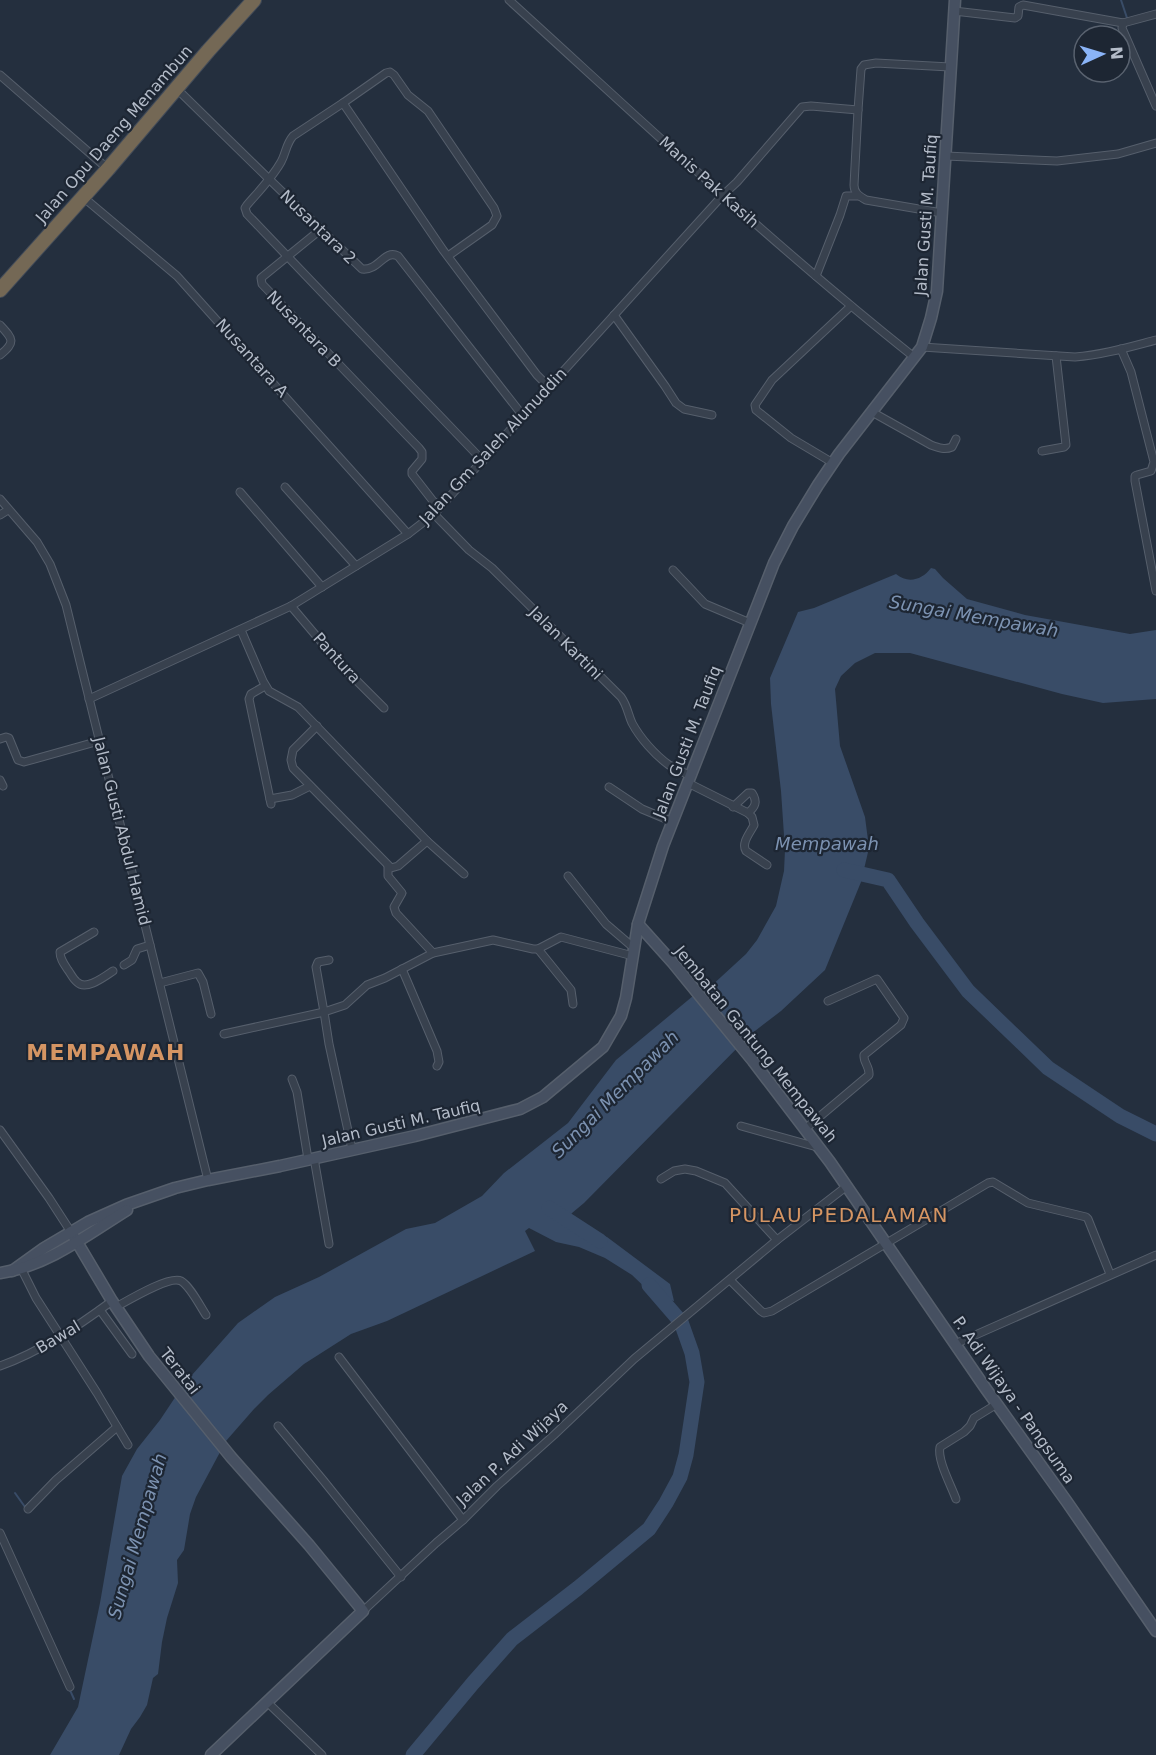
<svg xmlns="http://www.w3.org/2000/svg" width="1156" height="1755" font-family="'DejaVu Sans',sans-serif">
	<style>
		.water { fill: #394c67 }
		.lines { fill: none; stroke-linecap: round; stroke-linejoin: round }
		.stream { stroke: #394c67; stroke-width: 2 }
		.river { stroke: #394c67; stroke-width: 15 }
		.street-casing { stroke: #565f6c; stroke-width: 9 }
		.secondary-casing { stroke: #565f6c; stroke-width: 13 }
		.highway-casing { stroke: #434c59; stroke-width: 16 }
		.street { stroke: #38414e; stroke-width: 7 }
		.secondary { stroke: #465061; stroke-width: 10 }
		.highway { stroke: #746855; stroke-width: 14 }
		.labels { text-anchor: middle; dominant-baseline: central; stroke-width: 4.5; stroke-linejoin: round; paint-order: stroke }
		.street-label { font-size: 16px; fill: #b4bcc9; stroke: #1d2633 }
		.water-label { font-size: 18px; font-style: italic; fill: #7c92b1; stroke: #1d2633 }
		.quarter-label { font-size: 20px; letter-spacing: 1.5px; fill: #d59563; stroke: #1d2633 }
		.district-label { font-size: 22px; font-weight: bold; letter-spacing: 1.5px; fill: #d59563; stroke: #1d2633 }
	</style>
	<rect width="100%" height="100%" fill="#242f3e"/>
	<path class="water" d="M931 568 935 569 943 578 967 599 1025 615 1130 634 1156 630V699L1103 703 1062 694 910 653H875L855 663 841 676 835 689 840 746 865 817 869 848 861 882 825 970 781 1011 751 1034 584 1203 572 1213 565 1222 567 1225 576 1228 607 1237 670 1284 674 1301 655 1297 632 1275 605 1258 579 1247 556 1242 529 1228 525 1231 535 1251 387 1321 351 1334 304 1364 268 1395 254 1409 226 1441 196 1497 190 1514 184 1550 177 1560 178 1583 167 1618 162 1642 158 1674 153 1678 147 1705 140 1717 131 1729 119 1755H50L78 1707 100 1603 122 1476 137 1449 160 1420 184 1384 238 1323 275 1297 319 1277 406 1229 435 1223 482 1196 504 1173 568 1123 616 1060 693 996 709 988 746 954 757 940 776 906 784 871 785 850 781 791 771 704 770 678 798 612 814 608 896 574C908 584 922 580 931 568Z"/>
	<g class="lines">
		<g class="stream">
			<path d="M1121 0 1127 18"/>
			<path d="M15 1493 25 1507 34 1498"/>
			<path d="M69 1688 74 1699"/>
		</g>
		<g class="river">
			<path d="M844 870 888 880 917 923 968 991 1048 1068 1120 1116 1156 1134"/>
			<path d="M549 1208 600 1241"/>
			<path d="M413 1755 473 1683 512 1639 578 1588 649 1529 666 1503 680 1477 686 1455 697 1382 692 1353 681 1322 649 1285"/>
		</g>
		<defs>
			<g id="street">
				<path d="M509 0C642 121 773 245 914 357"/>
				<path d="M954 11 1015 18 1018 16 1019 7 1023 5 1123 23 1156 14"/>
				<path d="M1123 23 1122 28 1156 106"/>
				<path d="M0 75 108 169"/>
				<path d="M176 88 269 179 362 269C379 271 384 249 398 256L523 416"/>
				<path d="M343 103 386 73 390 72 394 75 408 95 428 111 494 208 497 216 492 225 448 256"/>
				<path d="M858 110 854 185C854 193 859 196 866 200L942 213"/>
				<path d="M946 156 1057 161 1118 154 1156 143"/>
				<path d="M83 197 177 276 408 534"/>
				<path d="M320 230 261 278 262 284 419 448 422 452V459L412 471V474L433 501 440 507"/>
				<path d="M816 276 840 215 846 196H859"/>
				<path d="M614 315 665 386 676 403 684 409 712 415"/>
				<path d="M0 325C13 339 16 342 0 355"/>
				<path d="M922 347 1075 357C1102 355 1129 347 1156 340"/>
				<path d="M1121 349 1131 372 1154 462 1151 471 1137 475 1135 476V481L1156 591"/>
				<path d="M872 412 931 445C939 448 945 450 952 447L956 439"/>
				<path d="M1042 451 1064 447 1066 445 1056 356"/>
				<path d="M483 461 247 214 245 208 247 205C259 191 272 178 281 162 286 153 286 144 293 136L343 103 443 250 537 375 549 387"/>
				<path d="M833 463 791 438 756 410 755 405 772 380 851 306"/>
				<path d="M285 487 356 566"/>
				<path d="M240 492 322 587"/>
				<path d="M0 499 37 542 50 564 66 605 208 1180"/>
				<path d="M434 514 469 550 492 568 621 697C627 705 628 714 632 723 640 738 655 755 669 765 676 769 684 772 690 776"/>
				<path d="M0 515 8 510"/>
				<path d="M673 570 705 604 750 623"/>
				<path d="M291 606 340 664 384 708"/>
				<path d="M241 630 263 681 269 691 298 707 427 841 464 874"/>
				<path d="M265 686 251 694 249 699 271 804"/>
				<path d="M89 699 291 606 408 534 434 514 722 196 737 182 802 107 811 106 858 110 861 69 864 65 876 63 950 67"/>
				<path d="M317 726 293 750 291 760 293 768 391 868 398 866 427 841"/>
				<path d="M0 739 6 737 9 738 18 760 24 762 99 741"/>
				<path d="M0 780 3 786"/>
				<path d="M688 783 748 813 752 817 754 825C750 833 741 843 746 851L767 865"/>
				<path d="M609 787 642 809 673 822"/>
				<path d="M270 799 292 795 310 786"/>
				<path d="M733 807 748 793H752C758 802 755 807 748 813"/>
				<path d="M388 866V876L402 893 394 907 396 913 433 953"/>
				<path d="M568 876 606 924 634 948"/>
				<path d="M94 932 60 952C60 959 64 964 68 970 71 974 73 979 77 982 86 991 104 977 113 971"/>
				<path d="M538 949 571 990 573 1004"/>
				<path d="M124 965 132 960 137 949 150 945"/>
				<path d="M402 969 437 1051 439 1062 437 1066"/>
				<path d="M160 983 198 973 203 982 211 1014"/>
				<path d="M224 1034 324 1012 316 967 318 962 329 960"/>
				<path d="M292 1079 297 1092 308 1159"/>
				<path d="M741 1126 817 1147"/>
				<path d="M805 1129 869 1075C870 1067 863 1062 864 1055L901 1025 904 1018 877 979 828 1001"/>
				<path d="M0 1130 49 1198 71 1232"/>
				<path d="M352 1149 329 1044 324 1012 345 1005 367 985 385 978 433 953 493 940 533 949H538L561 937 633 956"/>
				<path d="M314 1158 329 1244"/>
				<path d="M661 1179 674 1171 685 1169 696 1171 725 1183 777 1240"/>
				<path d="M20 1266 36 1298 97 1393 128 1445"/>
				<path d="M730 1280 761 1311 764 1313 772 1311 988 1183 993 1182 1028 1203 1086 1217 1088 1219 1110 1274"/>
				<path d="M116 1307C127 1301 170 1275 181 1281 190 1286 200 1306 206 1315"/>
				<path d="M100 1310 132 1354"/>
				<path d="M955 1344 1156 1255"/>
				<path d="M339 1357 463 1520"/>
				<path d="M0 1366C40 1352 78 1326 112 1301"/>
				<path d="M278 1426 323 1480 401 1577"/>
				<path d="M956 1499C951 1485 937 1460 940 1447L964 1432 970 1426 974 1418 997 1404"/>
				<path d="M28 1509 56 1480 117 1427"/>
				<path d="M0 1533 70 1687"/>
				<path d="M363 1611 436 1543 463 1520 497 1486 554 1435 634 1359 777 1240 847 1186"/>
				<path d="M267 1702 322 1755"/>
			</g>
			<g id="secondary">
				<path d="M638 924 673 963 753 1061 830 1162 986 1389 1067 1502 1156 1631"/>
				<path d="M71 1232 112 1301 149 1356 231 1457 309 1545 363 1611 211 1755"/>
				<path d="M12 1271 44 1248 88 1222 126 1205 175 1188 208 1180 280 1166 415 1136 520 1109 543 1097 603 1047 621 1016 626 998 638 924 663 846 774 563 793 526 818 485 839 454 922 347 931 318 937 291 955 0"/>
				<path d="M0 1273C47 1266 87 1235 127 1210"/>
			</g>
			<path id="highway" d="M0 290 108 169 208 51 254 0"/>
		</defs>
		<use href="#street" class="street-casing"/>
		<use href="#secondary" class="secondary-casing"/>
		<use href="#highway" class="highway-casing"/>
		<use href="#street" class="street"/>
		<use href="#secondary" class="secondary"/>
		<use href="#highway" class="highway"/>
	</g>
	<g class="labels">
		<g class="street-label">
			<text transform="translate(114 134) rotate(-49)">Jalan Opu Daeng Menambun</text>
			<text transform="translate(709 182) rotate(42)">Manis Pak Kasih</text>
			<text transform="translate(926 215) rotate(-86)">Jalan Gusti M. Taufiq</text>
			<text transform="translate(318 227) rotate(44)">Nusantara 2</text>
			<text transform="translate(304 329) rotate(46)">Nusantara B</text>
			<text transform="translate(252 358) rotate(48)">Nusantara A</text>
			<text transform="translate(493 446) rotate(-47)">Jalan Gm Saleh Alunuddin</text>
			<text transform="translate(566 643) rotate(45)">Jalan Kartini</text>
			<text transform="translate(337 658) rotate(48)">Pantura</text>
			<text transform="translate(687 742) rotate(-69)">Jalan Gusti M. Taufiq</text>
			<text transform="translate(122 831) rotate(76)">Jalan Gusti Abdul Hamid</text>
			<text transform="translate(756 1044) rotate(51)">Jembatan Gantung Mempawah</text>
			<text transform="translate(401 1123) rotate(-13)">Jalan Gusti M. Taufiq</text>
			<text transform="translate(58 1337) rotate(-31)">Bawal</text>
			<text transform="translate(180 1371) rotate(52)">Teratai</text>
			<text transform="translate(1014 1400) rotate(55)">P. Adi Wijaya - Pangsuma</text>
			<text transform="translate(512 1453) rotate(-43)">Jalan P. Adi Wijaya</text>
		</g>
		<g class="water-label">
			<text transform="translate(974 616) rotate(10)">Sungai Mempawah</text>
			<text x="827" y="843">Mempawah</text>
			<text transform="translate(615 1094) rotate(-45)">Sungai Mempawah</text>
			<text transform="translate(137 1536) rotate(-74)">Sungai Mempawah</text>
		</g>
		<g class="quarter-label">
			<text x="839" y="1215">PULAU PEDALAMAN</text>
		</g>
		<g class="district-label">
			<text x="106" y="1052">MEMPAWAH</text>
		</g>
	</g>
	<g transform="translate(1102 54) rotate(86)"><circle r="28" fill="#1d2633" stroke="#59626f" stroke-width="1.5"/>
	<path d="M0-4.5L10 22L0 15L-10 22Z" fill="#8ab4f8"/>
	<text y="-9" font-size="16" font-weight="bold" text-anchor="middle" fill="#b4bcc9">N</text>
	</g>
</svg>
